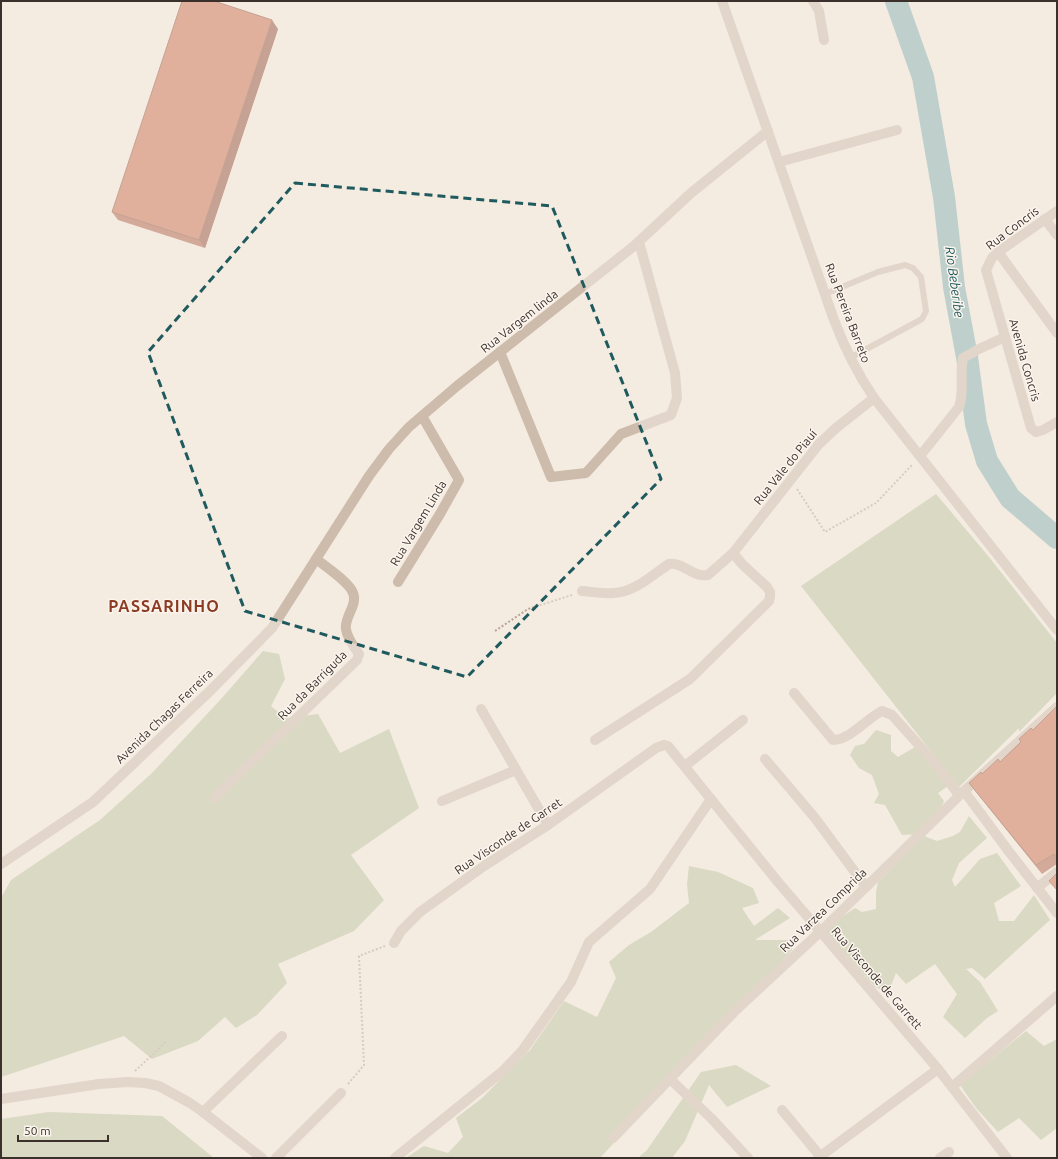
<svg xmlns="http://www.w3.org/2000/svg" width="1058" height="1159" font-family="Ubuntu,sans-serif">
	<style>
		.green { fill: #b8c4a0 }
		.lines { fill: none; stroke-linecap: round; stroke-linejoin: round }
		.river { stroke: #7fb0b2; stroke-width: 22 }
		.path { stroke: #b9a596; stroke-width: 2; stroke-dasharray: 2 2; stroke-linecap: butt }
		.lane { stroke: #cdbbac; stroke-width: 6 }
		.street { stroke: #cdbbac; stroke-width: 10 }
		.wall { fill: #ac5a40 }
		.shaded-wall { fill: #8c4a34 }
		.building { fill: #c8694b; stroke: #8c4a34 }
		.marked { fill: none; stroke: #1f5a5e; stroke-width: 3; stroke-dasharray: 8 5; stroke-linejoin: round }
		.labels { text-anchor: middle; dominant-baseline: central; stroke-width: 3; stroke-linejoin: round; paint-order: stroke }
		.street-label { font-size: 12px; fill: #3b302b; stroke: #fbf5ee }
		.water-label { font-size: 13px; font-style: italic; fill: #1f5a5e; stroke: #fbf5ee }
		.district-label { font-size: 16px; font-weight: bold; letter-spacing: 1px; fill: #8c3b22; stroke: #fbf5ee }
	</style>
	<rect width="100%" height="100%" fill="#f4ebe1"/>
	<g class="green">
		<path d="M936 494 989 557 1057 643V693L1019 732V728L959 787 801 586Z"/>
		<path d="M263 651 279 654 285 679 271 706 285 718 318 714 340 753 389 729 419 808 351 855 384 900 354 931 278 964 287 983 257 1015 236 1028 225 1017 198 1041 152 1059 124 1036 1 1077V898L11 880 100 820 152 773 222 698Z"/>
		<path d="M876 730 891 735V751L898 757 915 747 948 786 938 793 944 801 937 818 921 834 902 835 885 805 874 803 879 794 872 775 859 768 850 755 855 746 864 744Z"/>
		<path d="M969 816 987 838 959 863 952 880 955 887 980 859 997 853 1021 886 994 903 999 921H1014L1034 895 1050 920 985 979 972 968 966 969 980 982 998 1011 987 1018 965 1038 943 1017 957 994 935 964 906 984 896 973 888 993 875 987 824 929 855 908 862 912 876 909V892L878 882 924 836 937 841 953 836 960 832Z"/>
		<path d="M689 866 718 872 753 888 759 903 742 908 754 926 778 908 790 918 755 940H793L792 950 600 1158H407V1157L424 1146 448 1153 463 1137 456 1118 482 1098 530 1050 564 1001 597 1017 616 978 609 962 629 945 651 932 689 903 687 884Z"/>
		<path d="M1026 1031 1044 1046 1057 1039V1128L1041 1140 1019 1118 998 1132 976 1108 960 1085Z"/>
		<path d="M736 1065 771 1086 727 1107 709 1085 685 1141 672 1158H638L647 1150 701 1072Z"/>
		<path d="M49 1112 162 1116 214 1158H1V1119Z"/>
	</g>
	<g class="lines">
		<path class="river" d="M896 1 923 77 944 197 954 287 967 357 976 424 987 461 1010 498 1057 538"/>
		<g class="path">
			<path d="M797 489 825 532 876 503 913 464"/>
			<path d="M495 631 528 609 572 595"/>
			<path d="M135 1071 167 1041"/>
			<path d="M348 1084 364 1065 359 956 385 946"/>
		</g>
		<path class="lane" d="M825 294 878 272 905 265 913 268 921 277 926 311 922 319 850 358"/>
		<g class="street">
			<path d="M722 1 834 320C845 349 857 373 874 398L1057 630"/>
			<path d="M813 1 819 11 824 40"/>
			<path d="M779 162 897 130"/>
			<path d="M1057 211 998 252 992 258 986 270 1031 428 1036 432 1043 430 1057 422"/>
			<path d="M1045 219 1057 235"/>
			<path d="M998 252 1057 333"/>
			<path d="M500 352 551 477 586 473 621 434 671 415 677 398 675 373 639 242"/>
			<path d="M920 456 959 407C965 390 959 375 963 358L979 349 1005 337"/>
			<path d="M398 582 440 514 459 480 422 416"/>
			<path d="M582 591C593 592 604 594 614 593 635 592 652 575 669 564 684 562 693 578 708 575L733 553 819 444 836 428 874 398"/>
			<path d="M794 693 833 740C850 740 867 718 882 711L892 715 935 763 959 795"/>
			<path d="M481 709 548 825"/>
			<path d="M595 740 690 679 769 601 770 597V592L767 587 742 564 733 553"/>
			<path d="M765 759 815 818 866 887"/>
			<path d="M685 766 743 720"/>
			<path d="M964 791 1010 853 1057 913"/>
			<path d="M214 798 357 660 359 654C354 647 347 638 346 629 344 617 358 605 353 593 350 583 325 566 316 559"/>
			<path d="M442 801 516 770"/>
			<path d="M1 864 93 802 211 690 272 628 369 476 389 449 409 427 457 386 634 246 691 193 768 131"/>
			<path d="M1037 888 1057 872"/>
			<path d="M394 943 401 931 420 912 484 866 548 825 656 748 664 745 668 746 778 882 938 1069 1007 1158"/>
			<path d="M670 1079 711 1118 748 1158"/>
			<path d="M952 1087 1057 996"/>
			<path d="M1 1099 99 1084 128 1082 145 1083 159 1086 190 1103 203 1112 262 1158"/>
			<path d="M782 1110 820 1156"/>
			<path d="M203 1112 282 1036"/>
			<path d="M613 1138 736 1010 820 932 964 791 1057 707"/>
			<path d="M276 1158 341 1093"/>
			<path d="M395 1158 503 1071 522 1051 571 982 589 942 650 889 711 799"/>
			<path d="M818 1158 938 1069"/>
			<path d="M940 1158 949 1152"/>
		</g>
	</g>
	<g class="wall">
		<path d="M278 29 205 248 118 220 112 212Z"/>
		<path d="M1057 706V864L1042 874 976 792 969 783 1000 762Z"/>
	</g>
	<path class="shaded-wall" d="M272 20 278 29 205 248 199 240Z"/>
	<g class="building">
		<path d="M182 1H214L272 20 199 240 112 212Z"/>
		<path d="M1057 706V858L1054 854 1036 865 969 783 981 772 982 774 998 759 1000 762 1021 742 1019 739 1031 728 1033 730Z"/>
		<path d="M1057 873V890L1049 881Z"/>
	</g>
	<path d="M0 0H1058V1159H0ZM295 183 552 206 661 479 467 677 245 611 148 352Z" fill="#f4ebe1" fill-opacity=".55" fill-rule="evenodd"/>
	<path class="marked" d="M295 183 552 206 661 479 467 677 245 611 148 352Z"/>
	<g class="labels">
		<g class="street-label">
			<text transform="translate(1012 228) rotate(-37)">Rua Concris</text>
			<text transform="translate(848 313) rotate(69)">Rua Pereira Barreto</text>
			<text transform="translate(519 321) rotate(-38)">Rua Vargem linda</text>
			<text transform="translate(1025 360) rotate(74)">Avenida Concris</text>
			<text transform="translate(785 467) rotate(-51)">Rua Vale do Piauí</text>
			<text transform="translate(418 523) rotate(-59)">Rua Vargem Linda</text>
			<text transform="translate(312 685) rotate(-45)">Rua da Barriguda</text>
			<text transform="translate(164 716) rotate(-44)">Avenida Chagas Ferreira</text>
			<text transform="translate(508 836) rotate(-34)">Rua Visconde de Garret</text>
			<text transform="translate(823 910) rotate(-44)">Rua Varzea Comprida</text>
			<text transform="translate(877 978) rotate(49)">Rua Visconde de Garrett</text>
		</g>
		<g class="water-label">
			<text transform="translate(955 282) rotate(82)">Rio Beberibe</text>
		</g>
		<g class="district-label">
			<text x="164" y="606">PASSARINHO</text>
		</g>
	</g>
	<rect width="1058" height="1159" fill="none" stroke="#3b302b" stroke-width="4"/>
	<path d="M18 1135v6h90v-6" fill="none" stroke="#3b302b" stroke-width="2"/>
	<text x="24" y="1135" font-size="12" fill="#3b302b" stroke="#fbf5ee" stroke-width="3" paint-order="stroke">50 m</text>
</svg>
